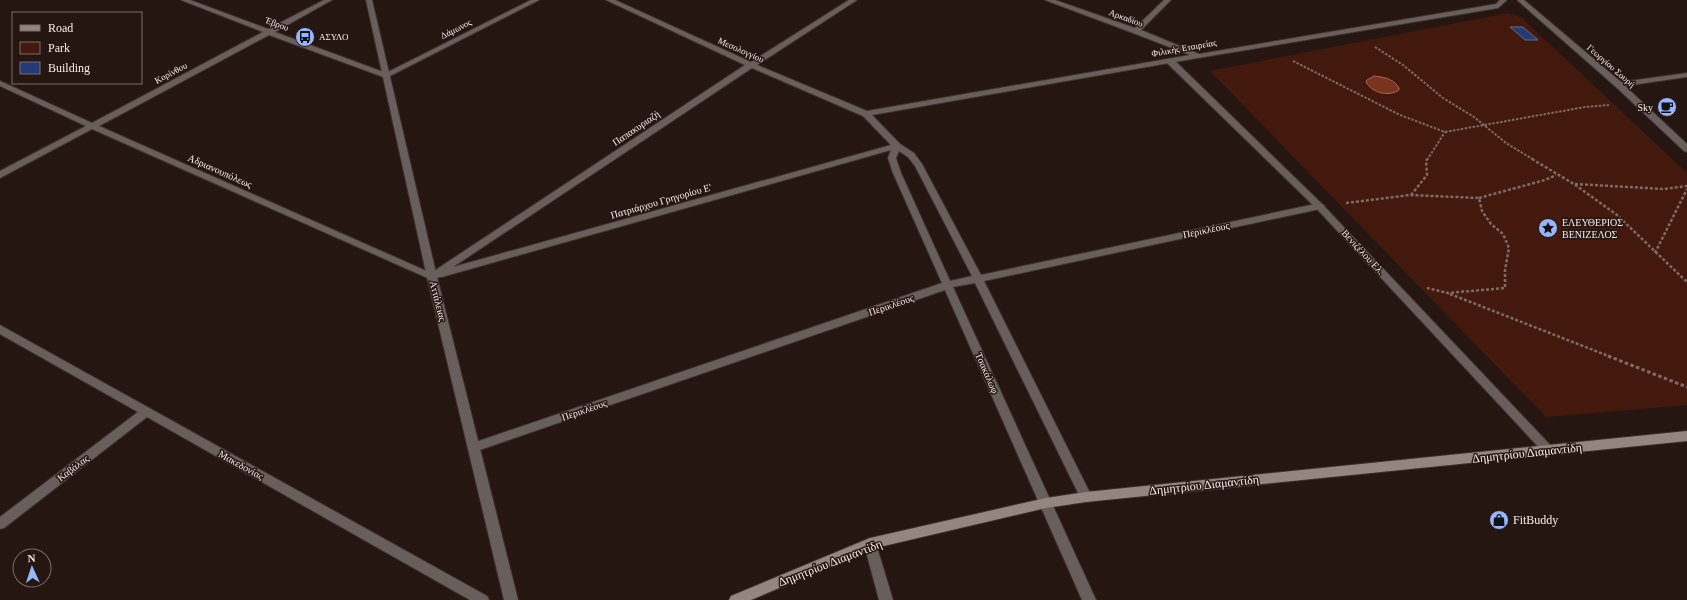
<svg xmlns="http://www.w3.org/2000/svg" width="1687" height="600" font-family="'Times New Roman',serif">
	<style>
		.green { fill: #44190d }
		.water { fill: #7b321e; stroke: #a16a5b }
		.building { fill: #233c78; stroke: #656d7d }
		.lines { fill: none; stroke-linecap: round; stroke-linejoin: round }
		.pedestrian-casing { stroke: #3f302c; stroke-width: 2 }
		.minor-casing { stroke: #3f302c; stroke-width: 2 }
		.tertiary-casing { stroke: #3f302c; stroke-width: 2 }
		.secondary-casing { stroke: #3f302c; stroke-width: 2 }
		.path-far2 { stroke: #7b6c69; stroke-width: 2; stroke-dasharray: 2.5 1.5; stroke-linecap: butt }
		.path-far1 { stroke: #7b6c69; stroke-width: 2.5; stroke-dasharray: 3 2; stroke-linecap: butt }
		.path { stroke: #7b6c69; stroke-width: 3; stroke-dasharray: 3.5 2.5; stroke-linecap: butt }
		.pedestrian { fill: #685e5c; fill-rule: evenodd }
		.minor { fill: #685e5c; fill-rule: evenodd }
		.tertiary { fill: #685e5c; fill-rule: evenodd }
		.secondary { fill: #948581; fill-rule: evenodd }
		.labels { text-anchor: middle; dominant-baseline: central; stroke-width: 3; stroke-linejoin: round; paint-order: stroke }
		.far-street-label { font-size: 9px; fill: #f9ece9; stroke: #261612 }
		.far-poi-label { font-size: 9px; fill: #f9ece9; stroke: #261612; text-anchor: start }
		.poi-label { font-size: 10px; fill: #f9ece9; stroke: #261612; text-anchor: end }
		.street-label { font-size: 10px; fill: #f9ece9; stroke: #261612 }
		.near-street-label { font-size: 12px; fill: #f9ece9; stroke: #261612 }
		.near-poi-label { font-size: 12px; fill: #f9ece9; stroke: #261612; text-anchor: start }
	</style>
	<rect width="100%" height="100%" fill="#261612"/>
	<path class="green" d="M1508 13 1522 18 1687 173V405L1546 417 1210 71Z"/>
	<path class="water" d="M1374 76C1384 77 1394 79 1399 88V90C1389 97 1372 93 1366 82L1367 80Z"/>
	<path class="building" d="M1510 27H1523L1538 40H1525Z"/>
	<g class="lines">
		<defs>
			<path id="pedestrian" d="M1167 59H1173L1322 204 1553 448 1555 451 1553 454 1549 456 1545 454 1316 208 1167 63Z"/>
			<g id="minor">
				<path d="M181 0H190L268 29 324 0H332L275 32 386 73 531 0H539L386 78 269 35 99 126 431 273 745 65 606 0H615L751 62 849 0H857L757 65 867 111 1190 55 1133 33 1045 0H1055L1135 28 1164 0H1171L1141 30 1199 54 1496 4 1500 0H1507L1498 8 1198 58 872 115 900 144 914 153 922 164 981 275 1320 203 1325 206 1320 209 984 281 1092 497 1090 501 1086 502 1082 501 975 283 953 287 1096 600H1082L945 290 474 452 470 450 468 447 470 444 942 283 893 173 888 158 891 150 442 277H440L432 280 92 129 0 178V171L86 126 0 86V81L92 123 263 32ZM752 68 863 116 891 145 453 267ZM899 151 908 157 915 166 972 276 950 281 901 173 896 158Z"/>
				<path d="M1517 0H1524L1621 82 1687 73V77L1625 86 1687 144V152L1684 151 1616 87Z"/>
				<path d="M0 325 487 596 489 600H470L147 417 4 528 0 529V517L138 412 0 334Z"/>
				<path d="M870 538 874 540 876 544 893 600H879L864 544 866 540Z"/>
			</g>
			<path id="tertiary" d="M366 0H372L437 277 518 600H504L427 277Z"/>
			<path id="secondary" d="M1687 431V441L1086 502 1046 508 871 549 751 600H729L731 596 870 538 1046 498 1086 492Z"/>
		</defs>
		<use href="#pedestrian" class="pedestrian-casing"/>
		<use href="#minor" class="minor-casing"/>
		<use href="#tertiary" class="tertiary-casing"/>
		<use href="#secondary" class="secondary-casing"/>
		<g class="path-far2">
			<path d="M1375 47 1403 65 1443 98 1474 117 1506 143 1534 160"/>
			<path d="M1293 61 1400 115 1445 132 1585 107 1609 105"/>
			<path d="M1427 160 1445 132"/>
		</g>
		<g class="path-far1">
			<path d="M1532 159 1574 184 1617 215 1687 282"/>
			<path d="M1575 184 1664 189 1687 186"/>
			<path d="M1411 195 1427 175 1426 161 1427 159"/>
			<path d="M1479 198 1545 180 1556 175"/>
			<path d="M1346 203 1410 195 1479 198 1482 211 1491 224 1503 234 1509 248 1505 270V288L1448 293 1427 288"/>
			<path d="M1655 253 1687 189"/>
			<path d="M1450 294 1611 357"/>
		</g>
		<path class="path" d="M1608 356 1687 387"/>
		<use href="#pedestrian" class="pedestrian"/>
		<use href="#minor" class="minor"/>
		<use href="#tertiary" class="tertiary"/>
		<use href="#secondary" class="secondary"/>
	</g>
	<defs>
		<symbol id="bus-disc" viewBox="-11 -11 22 22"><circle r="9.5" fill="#95b6fd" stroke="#261612"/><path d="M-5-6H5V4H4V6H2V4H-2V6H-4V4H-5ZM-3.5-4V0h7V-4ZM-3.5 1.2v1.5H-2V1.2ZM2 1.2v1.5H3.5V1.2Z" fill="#111"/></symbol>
		<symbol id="cafe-disc" viewBox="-11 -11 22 22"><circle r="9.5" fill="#95b6fd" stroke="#261612"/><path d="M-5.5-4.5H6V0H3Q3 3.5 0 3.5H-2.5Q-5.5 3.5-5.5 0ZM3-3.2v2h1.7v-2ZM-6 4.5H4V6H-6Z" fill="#111"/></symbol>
		<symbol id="sight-disc" viewBox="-11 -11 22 22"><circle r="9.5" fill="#95b6fd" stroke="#261612"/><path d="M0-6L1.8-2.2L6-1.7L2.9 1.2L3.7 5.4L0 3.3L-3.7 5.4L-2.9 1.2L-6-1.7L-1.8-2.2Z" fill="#111"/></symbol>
		<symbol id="shop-disc" viewBox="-11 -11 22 22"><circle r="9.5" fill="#95b6fd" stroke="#261612"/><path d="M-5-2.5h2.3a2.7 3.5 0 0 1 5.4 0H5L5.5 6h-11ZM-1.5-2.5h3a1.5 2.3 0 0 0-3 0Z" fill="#111"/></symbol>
	</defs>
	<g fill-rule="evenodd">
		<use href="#bus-disc" x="294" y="26" width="22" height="22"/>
		<use href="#cafe-disc" x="1656" y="96" width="22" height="22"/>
		<use href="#sight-disc" x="1537" y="217" width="22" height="22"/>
		<use href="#shop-disc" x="1488" y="509" width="22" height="22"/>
	</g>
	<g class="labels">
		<g class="far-street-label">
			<text transform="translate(1126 18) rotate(20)">Αρκαδίου</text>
			<text transform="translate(277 24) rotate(21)">Έβρου</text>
			<text transform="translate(456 29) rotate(-27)">Δάμωνος</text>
			<text transform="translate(1184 48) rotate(-10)">Φιλικής Εταιρείας</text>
			<text transform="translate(741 50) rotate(24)">Μεσολογγίου</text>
			<text transform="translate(1611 66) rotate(41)">Γεωργίου Σουρή</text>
			<text transform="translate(171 73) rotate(-28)">Κορίνθου</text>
		</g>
		<g class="far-poi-label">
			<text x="319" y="37">ΑΣΥΛΟ</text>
		</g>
		<g class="poi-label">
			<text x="1653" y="107">Sky</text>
			<text x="1562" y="222" text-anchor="start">ΕΛΕΥΘΕΡΙΟΣ<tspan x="1562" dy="12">ΒΕΝΙΖΕΛΟΣ</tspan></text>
		</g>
		<g class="street-label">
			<text transform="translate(636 128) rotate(-34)">Παπακυριαζή</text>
			<text transform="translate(220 171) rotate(24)">Αδριανουπόλεως</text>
			<text transform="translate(661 201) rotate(-16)">Πατριάρχου Γρηγορίου Ε'</text>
			<text transform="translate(1206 230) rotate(-12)">Περικλέους</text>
			<text transform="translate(1363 252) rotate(47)">Βενιζέλου Ελ.</text>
			<text transform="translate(438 301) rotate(76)">Αττάλειας</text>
			<text transform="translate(891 305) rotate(-19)">Περικλέους</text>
			<text transform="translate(987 373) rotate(66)">Τσακάλωφ</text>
			<text transform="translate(584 410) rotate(-19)">Περικλέους</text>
			<text transform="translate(241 465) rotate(29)">Μακεδονίας</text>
			<text transform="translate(73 468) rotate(-37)">Καβάλας</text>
		</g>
		<g class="near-street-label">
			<text transform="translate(1527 453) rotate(-6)">Δημητρίου Διαμαντίδη</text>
			<text transform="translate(1204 485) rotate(-6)">Δημητρίου Διαμαντίδη</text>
			<text transform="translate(830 563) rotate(-21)">Δημητρίου Διαμαντίδη</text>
		</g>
		<g class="near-poi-label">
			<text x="1513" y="520">FitBuddy</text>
		</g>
	</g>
	<rect x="12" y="12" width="130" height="72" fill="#261612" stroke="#7a6c68"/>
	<rect x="20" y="25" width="20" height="6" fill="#948581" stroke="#7a6c68"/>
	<text x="48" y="32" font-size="12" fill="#f9ece9">Road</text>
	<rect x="20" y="42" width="20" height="12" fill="#44190d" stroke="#7a6c68"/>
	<text x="48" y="52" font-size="12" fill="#f9ece9">Park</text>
	<rect x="20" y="62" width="20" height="12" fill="#233c78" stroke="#7a6c68"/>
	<text x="48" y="72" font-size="12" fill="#f9ece9">Building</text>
	<g transform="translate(32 568) rotate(357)"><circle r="19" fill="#261612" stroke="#7a6c68"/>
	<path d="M0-3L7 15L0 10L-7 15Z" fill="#95b6fd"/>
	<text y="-6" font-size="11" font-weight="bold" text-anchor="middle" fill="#f9ece9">N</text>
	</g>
</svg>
